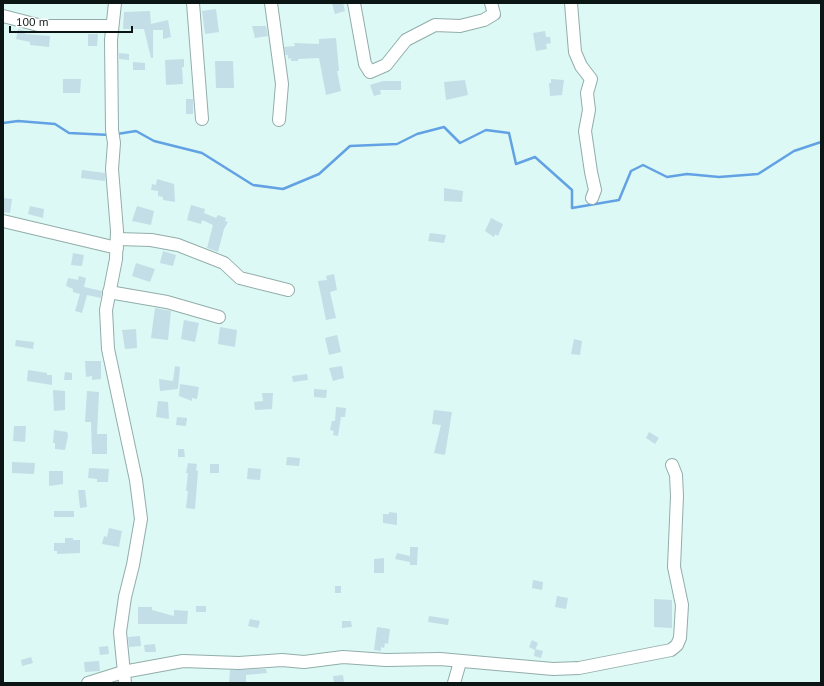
<svg xmlns="http://www.w3.org/2000/svg" width="824" height="686" font-family="'PT Sans',sans-serif">
	<style>
		.lines { fill: none; stroke-linecap: round; stroke-linejoin: round }
		.stream { stroke: #62a2e4; stroke-width: 2.5 }
		.building { fill: #c3dee6 }
		.minor-casing { stroke: #92adaa; stroke-width: 14 }
		.minor { stroke: #fff; stroke-width: 12 }
	</style>
	<rect width="100%" height="100%" fill="#dcf9f5"/>
	<g class="lines">
		<g class="stream">
			<path d="M3 123 18 121 55 124 69 133 110 135"/>
			<path d="M117 134 136 131 154 141 202 153 253 185 283 189 319 174 350 146 397 144 417 134 444 127 460 143 486 130 509 133 516 164 535 157 572 190V208L619 200 631 171 643 165 667 177 687 174 719 177 758 174 794 151 821 142"/>
		</g>
	</g>
	<g class="building">
		<path d="M332 3H343L345 11 335 14Z"/>
		<path d="M216 9 219 32 205 34 202 11Z"/>
		<path d="M150 11 151 24 168 20 171 37 163 39V30H153V58H151L144 29H123L124 12Z"/>
		<path d="M252 26H266L268 36 255 38Z"/>
		<path d="M18 29 26 31 25 34 50 36 49 47 30 45V42L16 39Z"/>
		<path d="M545 31 546 37H550L551 43 546 44 547 49 536 51 533 33Z"/>
		<path d="M88 34H98L97 46H88Z"/>
		<path d="M336 38 339 71H337L341 91 326 95 319 58 298 59V61H291V58L288 59V55H286L284 47 295 46 294 43 319 44V39Z"/>
		<path d="M119 53 129 54V60L119 59Z"/>
		<path d="M184 59V67H182L183 84 166 85 165 60Z"/>
		<path d="M215 61H233L234 88H216Z"/>
		<path d="M133 62 145 63V70H133Z"/>
		<path d="M63 79H81L80 93H63Z"/>
		<path d="M551 79 564 80 562 95 550 96 549 83H551Z"/>
		<path d="M465 80 468 95 446 100 444 82Z"/>
		<path d="M383 81H401V90H380L381 94 374 96 370 85Z"/>
		<rect x="186" y="99" width="7" height="15"/>
		<path d="M82 170 105 173V181L81 178Z"/>
		<path d="M157 179 174 184 175 202 163 200V197L158 196V191L151 190 152 184 156 185Z"/>
		<path d="M444 188 463 191 462 202 444 201Z"/>
		<path d="M3 198 12 199 10 213 3 212Z"/>
		<path d="M191 205 205 209 204 213 216 218 218 215 226 218 225 221 228 222 224 229 218 252 207 248 213 225 202 220 201 224 187 220Z"/>
		<path d="M30 206 44 209 43 218 28 214Z"/>
		<path d="M137 206 154 211 151 225 132 221Z"/>
		<path d="M491 218 503 224 498 236 495 234 494 237 485 231Z"/>
		<path d="M430 233 446 235 444 243 428 241Z"/>
		<path d="M163 251 176 255 173 266 160 263Z"/>
		<path d="M73 253 84 255 82 266 71 265Z"/>
		<path d="M136 263 155 269 150 282 132 276Z"/>
		<path d="M334 274 337 290 330 292 336 318 326 320 318 281 327 280 326 276Z"/>
		<path d="M79 276 86 278 84 287 102 291 101 298 87 295 82 313 75 311 80 294 73 292V289L66 286 68 278 78 280Z"/>
		<path d="M155 308 171 311 168 340 151 338Z"/>
		<path d="M184 320 199 323 195 342 181 339Z"/>
		<path d="M220 327 237 330 235 347 218 344Z"/>
		<path d="M136 329 137 348 125 349 122 330Z"/>
		<path d="M337 335 341 352 329 355 325 338Z"/>
		<path d="M574 339 582 341 580 355 571 354Z"/>
		<path d="M16 340 34 342 33 349 15 346Z"/>
		<path d="M85 361H101V379L92 380V376L86 377Z"/>
		<path d="M175 366 180 367 178 389 160 391 159 379 173 381Z"/>
		<path d="M342 366 344 378 333 381 329 368Z"/>
		<path d="M28 370 47 373V375H52V385L27 381Z"/>
		<path d="M65 372 72 373V380H64Z"/>
		<path d="M307 374 308 380 293 382 292 376Z"/>
		<path d="M180 384 199 387 197 399 192 398V401L179 396Z"/>
		<path d="M314 389 327 390 326 398 314 397Z"/>
		<path d="M53 390 65 391V410L54 411Z"/>
		<path d="M87 391 99 392 97 434H107V454H92L91 422H85Z"/>
		<path d="M262 393H273L272 409 255 410 254 402 263 401Z"/>
		<path d="M158 401 168 402 169 419 156 417Z"/>
		<path d="M336 407 346 408 345 417H341L338 436 333 435 334 431 330 430 332 421H335Z"/>
		<path d="M434 410 452 412 445 455 434 453 441 425 432 424Z"/>
		<path d="M177 417 187 418 186 426 176 425Z"/>
		<path d="M14 426H26L25 442 13 441Z"/>
		<path d="M54 430 67 432 68 436 65 450 55 449V443H53Z"/>
		<path d="M649 432 659 438 655 444 646 438Z"/>
		<path d="M178 449H184L185 457H178Z"/>
		<path d="M287 457 300 458 299 466 286 465Z"/>
		<path d="M12 462 35 463 34 474 12 473Z"/>
		<path d="M188 463 197 464 196 470 198 471 195 509 186 508 188 491H186L188 473H186Z"/>
		<rect x="210" y="464" width="9" height="9"/>
		<path d="M89 468 109 469 108 482H97V479L88 478Z"/>
		<path d="M248 468 261 469 260 480 247 479Z"/>
		<path d="M49 471H63V484L49 486Z"/>
		<path d="M78 490H85L87 507 80 508Z"/>
		<rect x="54" y="511" width="20" height="6"/>
		<path d="M389 512 397 513V525L383 523V514H389Z"/>
		<path d="M109 528 122 531 119 547 102 544 104 536 107 537Z"/>
		<path d="M65 538H73V540H80V553L57 554V551H54V543H65Z"/>
		<path d="M410 547H418L417 565H410V562L395 559 397 553 410 556Z"/>
		<path d="M384 558V573H374V559Z"/>
		<path d="M533 580 543 582 542 590 532 588Z"/>
		<rect x="335" y="586" width="6" height="7"/>
		<path d="M557 596 568 598 566 609 555 607Z"/>
		<path d="M654 599 672 600V628L654 627Z"/>
		<rect x="196" y="606" width="10" height="6"/>
		<path d="M138 607H152V610L174 616V610L188 611 187 624H138Z"/>
		<path d="M429 616 449 619 448 625 428 622Z"/>
		<path d="M250 619 260 621 258 628 248 626Z"/>
		<path d="M342 621H351L352 627 342 628Z"/>
		<path d="M377 627 390 629 388 644 385 643 384 648 381 647V651L374 650Z"/>
		<path d="M140 636 141 646 129 647 128 637Z"/>
		<path d="M532 640 538 643 535 650 529 647Z"/>
		<path d="M155 644 156 652H145L144 645Z"/>
		<path d="M108 646 109 654 100 655 99 647Z"/>
		<path d="M535 649 543 651 541 658 534 656Z"/>
		<path d="M31 657 33 663 22 666 21 660Z"/>
		<path d="M99 661 100 671 85 672 84 662Z"/>
		<path d="M266 669 267 673 246 675V683H229L230 670Z"/>
		<path d="M343 675 344 683H334L333 676Z"/>
	</g>
	<g class="lines">
		<defs>
			<g id="minor">
				<path d="M115 3 111 40 112 130 114 143 112 169 117 231 116 259 106 310 108 349 136 480 141 519 133 565 125 597 120 632 125 683"/>
				<path d="M193 3 202 119"/>
				<path d="M271 3 282 84 279 120"/>
				<path d="M354 3 365 64 370 72 386 65 406 40 435 25 460 26 484 20 494 14 491 3"/>
				<path d="M571 3 575 52 581 66 591 79 587 93 589 110 585 131 591 172 595 190 592 198"/>
				<path d="M3 16 42 26H112"/>
				<path d="M3 221 117 248"/>
				<path d="M117 239 151 240 178 245 224 263 240 278 288 290"/>
				<path d="M109 292 167 302 219 317"/>
				<path d="M88 683 123 672 183 661 239 663 282 660 304 662 343 657 386 660 440 659 553 669 579 668 671 650 677 645 680 638 682 605 674 567 677 496 676 475 672 465"/>
				<path d="M454 683 460 662"/>
			</g>
		</defs>
		<use href="#minor" class="minor-casing"/>
		<use href="#minor" class="minor"/>
	</g>
	<rect width="824" height="686" fill="none" stroke="#0b1514" stroke-width="8"/>
	<path d="M10 26v6h122v-6" fill="none" stroke="#0b1514" stroke-width="2"/>
	<text x="16" y="26" font-size="12" fill="#0b1514" stroke="#ffffff" stroke-width="3" paint-order="stroke">100 m</text>
</svg>
